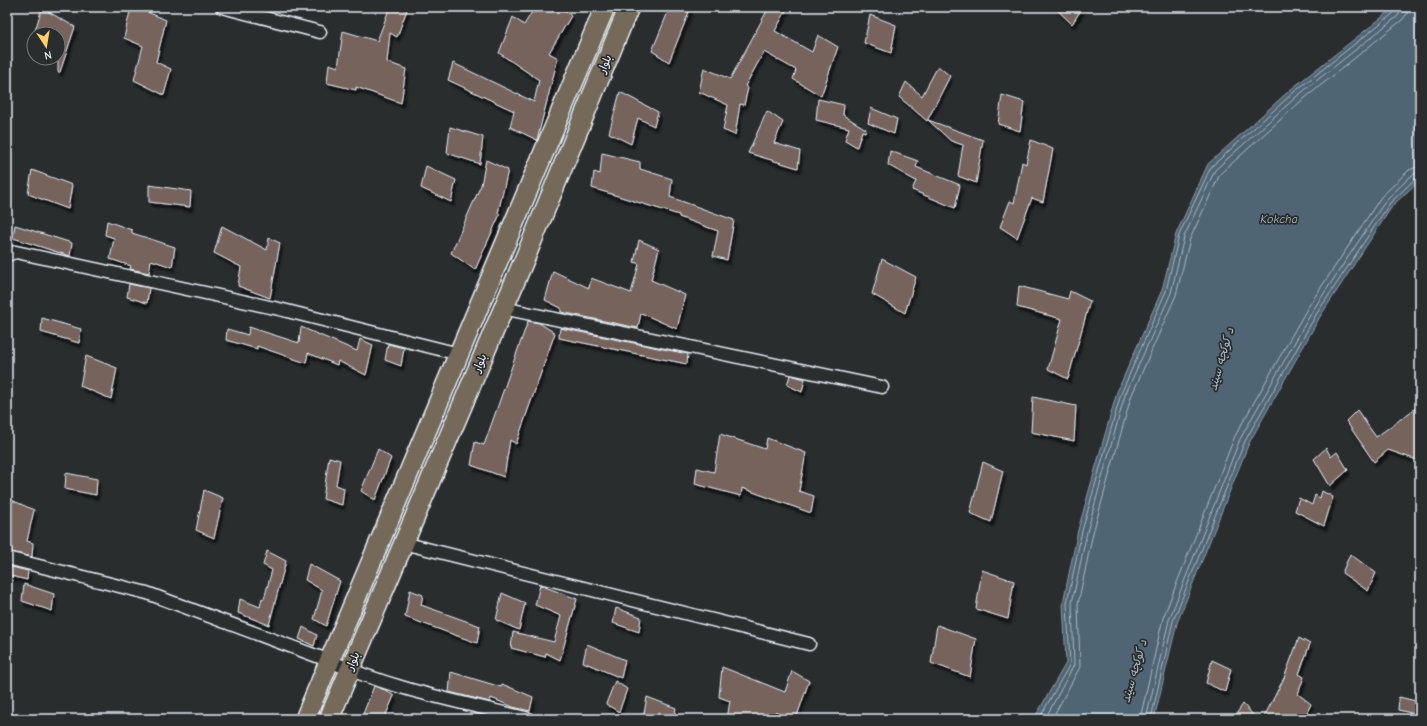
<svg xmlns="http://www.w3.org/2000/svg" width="1427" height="726" font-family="'Comic Neue','Playpen Sans Arabic',sans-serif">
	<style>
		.water { fill: #4f6573; stroke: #8c9da8 }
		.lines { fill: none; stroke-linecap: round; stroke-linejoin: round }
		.shore { stroke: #abb9c3; stroke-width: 1 }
		.building { fill: #74635c; stroke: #e8f1f8; filter: url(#shadow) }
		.minor-casing { stroke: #e8f1f8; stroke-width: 15 }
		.primary-casing { stroke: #e8f1f8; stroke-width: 22 }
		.minor { stroke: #2a2d2e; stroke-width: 12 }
		.primary { stroke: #746a5a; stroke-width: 19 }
		.labels { text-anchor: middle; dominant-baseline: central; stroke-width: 3.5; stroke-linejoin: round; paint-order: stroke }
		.street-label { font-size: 11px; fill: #e8f1f8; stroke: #2a2d2e }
		.water-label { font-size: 12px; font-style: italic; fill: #abb9c3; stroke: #2a2d2e }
	</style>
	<defs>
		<filter id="shadow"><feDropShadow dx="2.5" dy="4.5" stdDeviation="1" flood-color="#0009"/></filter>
	</defs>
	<rect width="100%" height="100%" fill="#2a2d2e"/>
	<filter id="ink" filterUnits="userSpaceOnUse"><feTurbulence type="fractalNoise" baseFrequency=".025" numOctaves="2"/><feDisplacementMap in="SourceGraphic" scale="8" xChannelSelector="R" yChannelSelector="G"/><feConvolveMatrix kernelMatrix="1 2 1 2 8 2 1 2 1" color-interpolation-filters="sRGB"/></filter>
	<g filter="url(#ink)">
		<path class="water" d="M1395 7H1420V180L1393 205 1321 315 1249 443 1177 623 1154 719H1034L1066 663 1063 603 1078 530 1117 392 1162 290 1176 234 1208 164 1290 90Z"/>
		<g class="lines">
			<g class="shore">
				<path d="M1039 719 1070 664 1067 603 1082 531 1121 394 1166 291 1179 235 1211 167 1293 93 1395 12 1397 7"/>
				<path d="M1045 719 1074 665 1072 603 1087 532 1125 395 1171 293 1184 237 1215 170 1296 97 1398 16 1402 7"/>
				<path d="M1052 719 1080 667 1078 604 1093 533 1131 397 1176 295 1190 239 1220 174 1300 102 1402 20 1407 14 1408 7"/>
				<path d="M1140 719 1163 618 1235 436 1308 307 1381 197 1409 170 1420 166"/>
				<path d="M1146 719 1169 620 1240 439 1313 310 1386 200 1412 175 1420 172"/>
				<path d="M1151 719 1173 621 1245 441 1317 313 1390 203 1416 178 1420 177"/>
			</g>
		</g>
		<g class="building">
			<path d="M131 7H136L166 20 156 62 171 69 164 95 134 80 143 46 124 38Z"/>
			<path d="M390 7H408L397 37 390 33 387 62 406 69 401 103 356 87V90L327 83 329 64 338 67 343 31 377 41Z"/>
			<path d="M535 7H562L571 16 549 53 558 58 537 140 510 127 514 111 448 80 453 63 534 102 539 80 499 53 513 17 524 25Z"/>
			<path d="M670 7H691L669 62 652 51Z"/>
			<path d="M769 7H788L775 31 812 52 818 35 838 47 821 96 793 79 796 70 764 52 745 86 748 88 744 105 740 104 735 135 723 130 728 105 699 92 704 68 730 79Z"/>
			<path d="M1054 7H1083L1072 24Z"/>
			<path d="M42 8 75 27 60 72H58V34H34Z"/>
			<path d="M870 15 896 25 891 53 864 43Z"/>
			<path d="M938 66 950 76 927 121 899 97 906 82 922 96Z"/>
			<path d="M620 92 658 112 654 126 638 118 631 144 609 133Z"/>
			<path d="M1002 95 1024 102 1020 131 998 124Z"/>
			<path d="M818 99 844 105 843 115 866 129 865 132 862 131 857 147 845 140 849 128 816 120Z"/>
			<path d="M871 108 897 119 894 134 868 123Z"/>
			<path d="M767 111 783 122 774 143 800 151 798 168 748 153Z"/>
			<path d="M928 120 983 140 976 183 958 176 963 145 951 141Z"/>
			<path d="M450 127 483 137 480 164 447 153Z"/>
			<path d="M1031 140 1053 149 1043 202 1032 198 1017 238 1000 227 1010 201 1014 203 1022 162 1026 164Z"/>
			<path d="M890 151 918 161 916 167 960 185 955 208 912 190 916 181 888 165Z"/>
			<path d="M602 153 640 162V169L672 179 670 197 734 220 727 260 713 256 718 231 679 217V215L592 188 594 172 600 174Z"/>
			<path d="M486 160 508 170 498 213 500 214 475 270 451 253 481 185Z"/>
			<path d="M426 166 456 180 451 202 421 188Z"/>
			<path d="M32 170 72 185 68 209 28 194Z"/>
			<path d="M149 185 191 191 190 207 149 202Z"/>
			<path d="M107 221 132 230V233L175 247 172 267 151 260 149 273 130 269 131 266 110 259 114 238 105 235Z"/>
			<path d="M15 225 72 243 70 256 13 238Z"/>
			<path d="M222 226 267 250 269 238 280 243 270 298 238 286 241 267 214 253Z"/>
			<path d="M639 240 659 249 651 280 685 295 677 329 641 313 638 328 561 312V308L545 300 553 271 589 288 591 278 631 293 639 264 634 262Z"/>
			<path d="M882 259 916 277 905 313 872 294Z"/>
			<path d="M129 284 149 288 147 303 127 297Z"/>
			<path d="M1019 286 1068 299 1070 291 1090 301 1068 379 1048 369 1062 319 1017 307Z"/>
			<path d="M42 318 81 329 79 343 41 332Z"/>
			<path d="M528 321 539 323 555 333 516 444 510 440 504 477 471 465 475 442 484 445Z"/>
			<path d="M249 327 299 343 301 327 357 351 360 339 373 345 366 375 338 361 337 365 308 353 306 363 257 346V349L226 340 227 329 248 335Z"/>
			<path d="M560 328 688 354 687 364 559 338Z"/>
			<path d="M388 344 404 348 401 366 385 360Z"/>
			<path d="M86 356 117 368 111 399 80 386Z"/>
			<path d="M790 375 805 379 802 392 787 385Z"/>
			<path d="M1033 397 1076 406 1074 441 1031 432Z"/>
			<path d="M1420 405V461L1388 450 1374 462 1346 421 1357 410 1376 437Z"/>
			<path d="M720 434 765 449 767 438 806 453 799 491 814 496 811 513 742 488 741 496 695 484 697 468 714 472Z"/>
			<path d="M1326 448 1331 457 1337 452 1348 470 1330 486 1314 459Z"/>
			<path d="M378 449 391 458 375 500 361 491Z"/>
			<path d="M329 457 340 460 336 485 344 488 342 505 323 499Z"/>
			<path d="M983 462 1003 471 991 522 970 513Z"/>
			<path d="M66 473 97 479 96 495 65 489Z"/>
			<path d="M204 490 223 498 214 538 196 530Z"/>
			<path d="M1322 491 1333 497 1324 526 1295 511 1299 498 1312 505 1315 495 1320 498Z"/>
			<path d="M7 498 34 510 27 541 33 543 32 557 7 551Z"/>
			<path d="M267 551 286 561 269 625 238 613 240 599 260 607 262 598 264 599 272 570 263 565Z"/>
			<path d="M1350 554 1376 573 1368 591 1342 573Z"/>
			<path d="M309 564 340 581 326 626 314 619 322 590 305 580Z"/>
			<path d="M7 566 28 571 27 580 7 575Z"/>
			<path d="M982 570 1014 581 1008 619 976 609Z"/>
			<path d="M24 584 54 594 52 611 22 601Z"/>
			<path d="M540 585 577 599 560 660 546 653 545 657 511 648 513 632 554 642 561 616 535 605Z"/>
			<path d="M410 590 423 595 421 605 480 626 477 643 405 617Z"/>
			<path d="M502 593 525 603 519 630 496 620Z"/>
			<path d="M616 608 641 617 639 632 613 623Z"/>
			<path d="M937 625 976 639 970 677 931 663Z"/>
			<path d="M303 627 317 635 314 646 299 639Z"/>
			<path d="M1299 638 1310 644 1299 674 1304 677 1298 694 1311 704 1304 719H1263L1284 678Z"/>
			<path d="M587 644 625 660 621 678 583 662Z"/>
			<path d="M1212 660 1231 669 1225 692 1206 683Z"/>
			<path d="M722 667 785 692 792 671 809 681 796 719H790L775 712 773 719H727L730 701 719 697Z"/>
			<path d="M451 672 501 687 502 684 533 697 530 711 513 707 491 698 490 702 449 692Z"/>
			<path d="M615 681 627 689 619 712 606 704Z"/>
			<path d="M374 686 385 690 394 696 384 719H361Z"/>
			<path d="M647 697 676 708 674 719H643Z"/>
			<path d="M1399 697 1420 702V715L1398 710Z"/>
			<path d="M1243 704 1257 719H1233Z"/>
		</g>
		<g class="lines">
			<defs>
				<g id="minor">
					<path d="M222 7 320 32"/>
					<path d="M7 255 16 252 279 309 459 354"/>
					<path d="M503 308 882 387"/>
					<path d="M403 543 809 644"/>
					<path d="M7 558 147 593 330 661C393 690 462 702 529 719"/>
				</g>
				<g id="primary">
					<path d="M305 719 605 7"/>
					<path d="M329 719 527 253 629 7"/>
				</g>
			</defs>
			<use href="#minor" class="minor-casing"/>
			<use href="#primary" class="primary-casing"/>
			<use href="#minor" class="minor"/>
			<use href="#primary" class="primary"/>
		</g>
	</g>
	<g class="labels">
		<g class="street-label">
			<text transform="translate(605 64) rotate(-68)">بلوار</text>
			<text transform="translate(480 363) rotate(-67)">بلوار</text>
			<text transform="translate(353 661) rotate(-67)">بلوار</text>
		</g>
		<g class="water-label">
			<text x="1279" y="219">Kokcha</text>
			<text transform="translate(1221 359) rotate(-74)">د کوکچه سیند</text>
			<text transform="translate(1134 671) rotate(-74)">د کوکچه سیند</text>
		</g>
	</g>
	<rect width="1427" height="726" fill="none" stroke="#2a2d2e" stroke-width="24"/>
	<rect x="12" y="12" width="1403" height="702" fill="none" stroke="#e8f1f8" stroke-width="1.5" filter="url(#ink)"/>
	<g transform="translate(46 46) rotate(168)"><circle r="19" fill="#2a2d2e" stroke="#767b7f"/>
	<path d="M0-3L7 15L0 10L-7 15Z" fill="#ffd166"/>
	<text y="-6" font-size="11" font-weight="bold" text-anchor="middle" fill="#e8f1f8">N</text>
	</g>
</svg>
